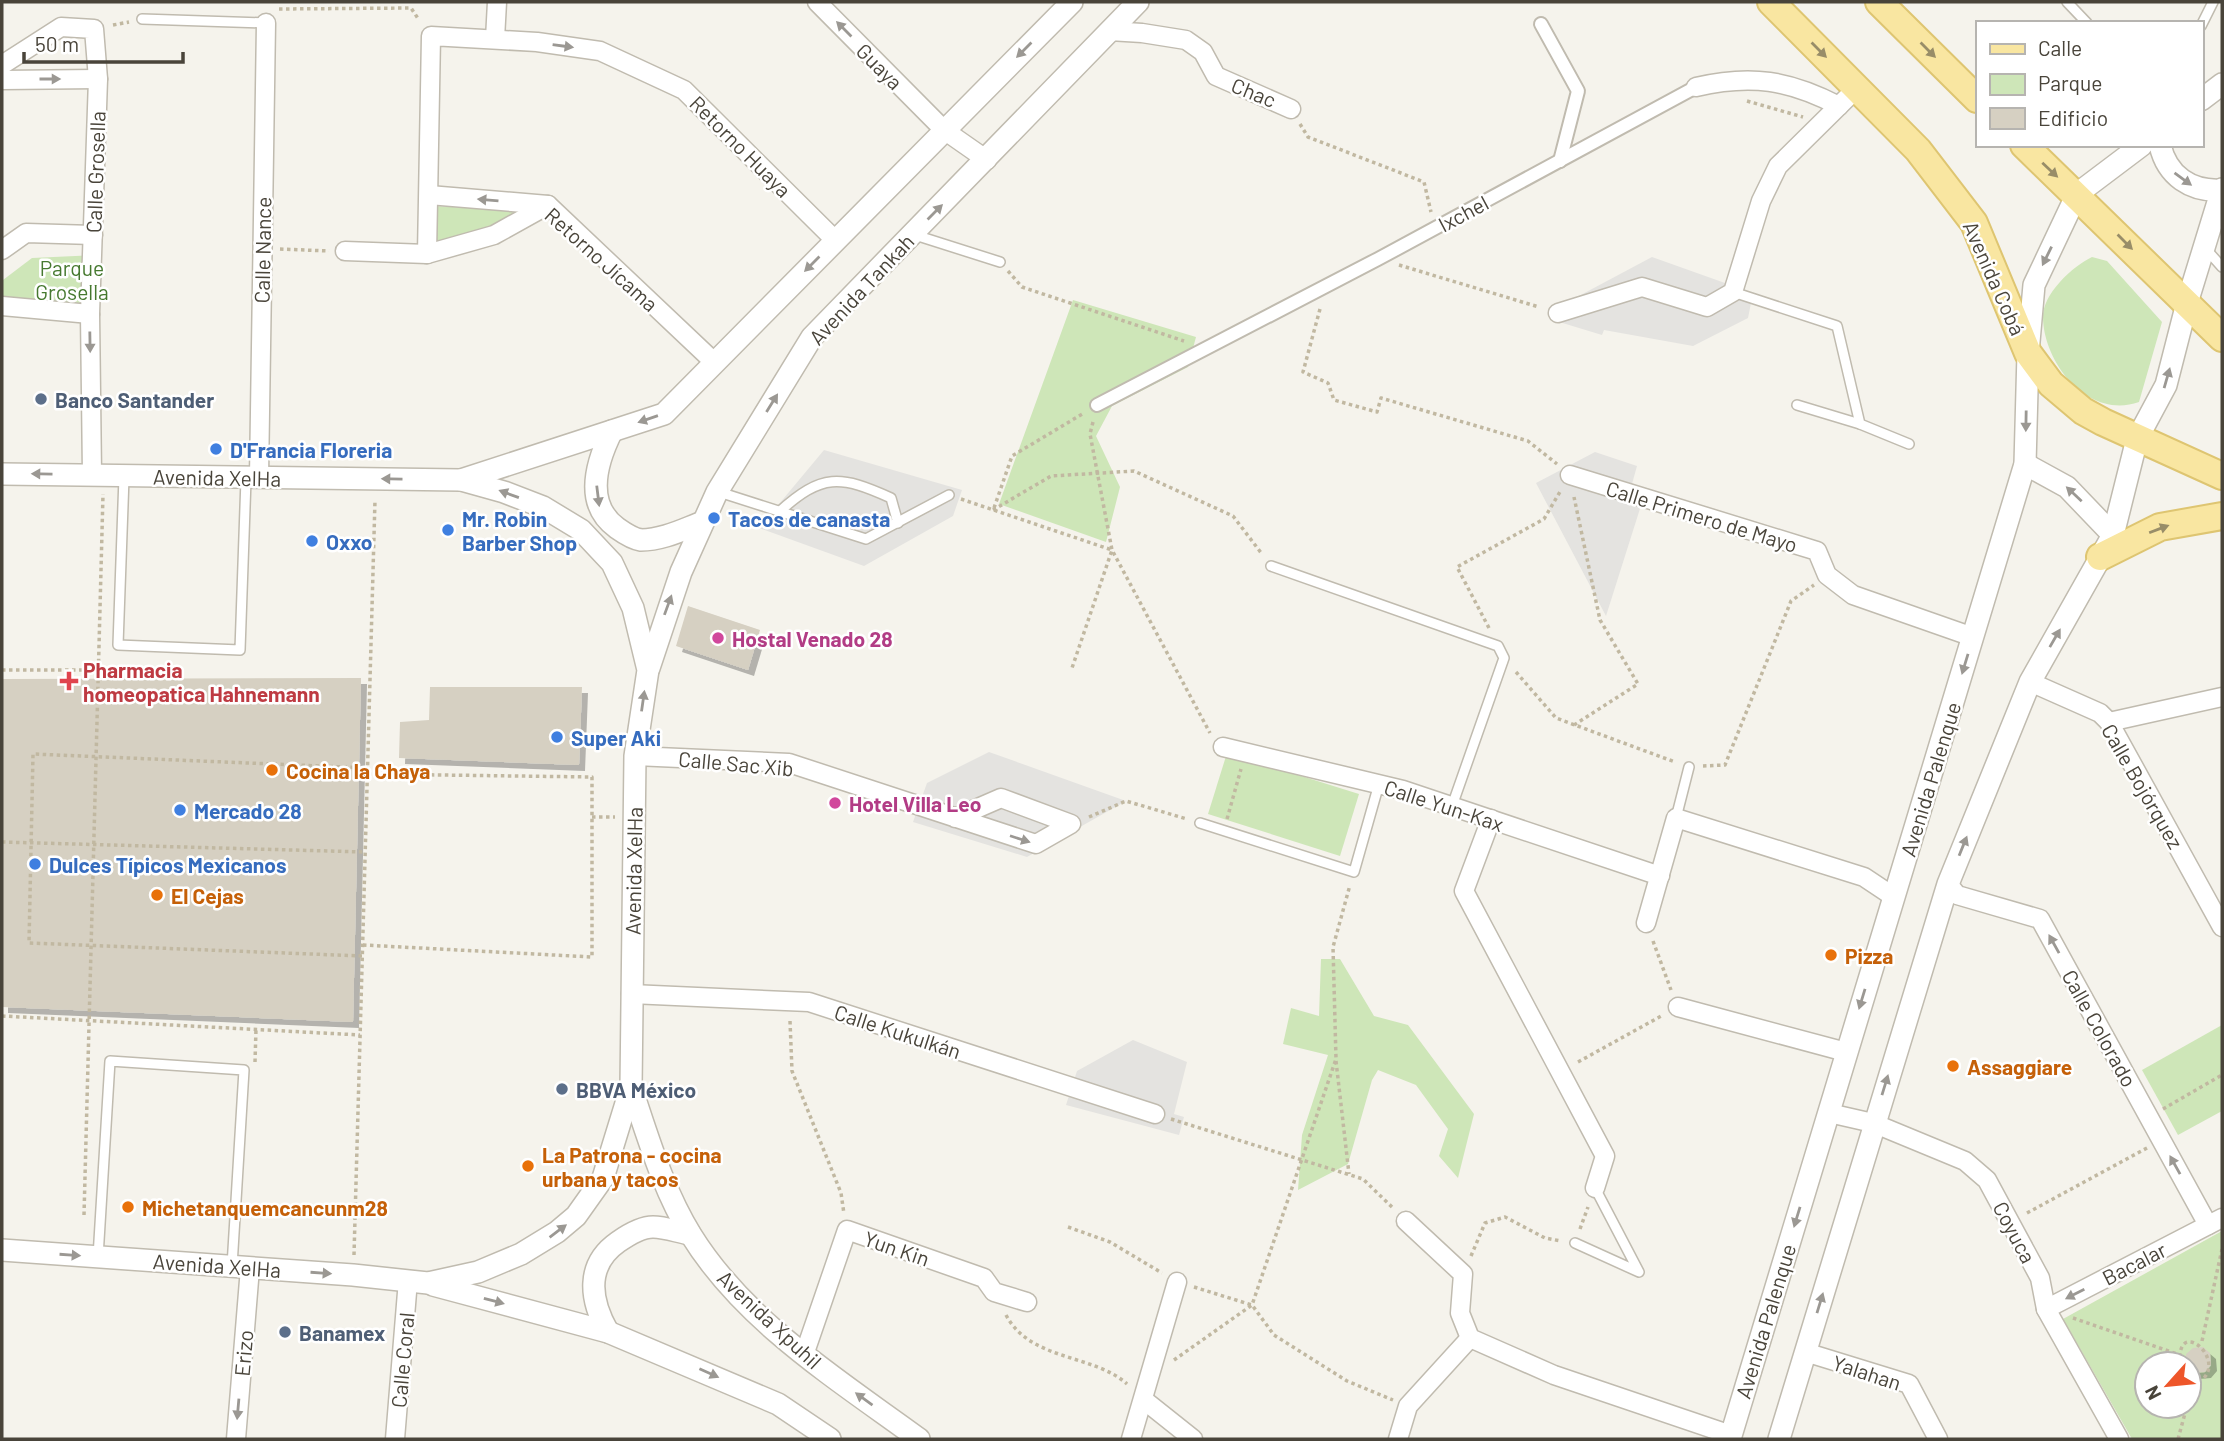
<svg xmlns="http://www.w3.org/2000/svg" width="2224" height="1441" font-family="Barlow,sans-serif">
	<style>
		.green { fill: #cee6b8; fill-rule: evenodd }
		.parking { fill: #e4e3e0 }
		.building { fill: #d6d0c2; filter: url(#shadow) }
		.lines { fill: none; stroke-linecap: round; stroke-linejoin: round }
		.service-casing { stroke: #c0bbaf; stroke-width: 12 }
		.pedestrian-casing { stroke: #c0bbaf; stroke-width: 16 }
		.minor-casing { stroke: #c0bbaf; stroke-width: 21 }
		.tertiary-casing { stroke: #c0bbaf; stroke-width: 24 }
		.primary-casing { stroke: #dec571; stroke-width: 30 }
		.path { stroke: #c1b8a1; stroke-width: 3.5; stroke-dasharray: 3.5 3.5; stroke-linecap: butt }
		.service { stroke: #fff; stroke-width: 9 }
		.pedestrian { stroke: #fff; stroke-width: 12 }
		.minor { stroke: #fff; stroke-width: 18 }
		.tertiary { stroke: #fff; stroke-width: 21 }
		.primary { stroke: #f9e6a1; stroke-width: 26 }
		.oneway { fill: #9b9893 }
		.oneway2 { fill: #988d68 }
		.service-dot { fill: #5c6f8a; stroke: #fff; stroke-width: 2.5 }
		.shop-dot { fill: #3f7fe0; stroke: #fff; stroke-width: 2.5 }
		.hotel-dot { fill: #d1479c; stroke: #fff; stroke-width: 2.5 }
		.health-dot { fill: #e0444e; stroke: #fff; stroke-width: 2.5 }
		.food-dot { fill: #e8710a; stroke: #fff; stroke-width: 2.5 }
		.labels { text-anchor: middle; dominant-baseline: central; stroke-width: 5; stroke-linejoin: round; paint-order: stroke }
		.street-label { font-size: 21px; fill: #49443a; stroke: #fff }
		.park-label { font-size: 21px; fill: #46792f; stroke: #fff }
		.service-label { font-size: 21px; font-weight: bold; fill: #4e5e75; stroke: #fff; text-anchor: start }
		.shop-label { font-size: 21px; font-weight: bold; fill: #366cbe; stroke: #fff; text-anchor: start }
		.hotel-label { font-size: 21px; font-weight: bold; fill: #b23c85; stroke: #fff; text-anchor: start }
		.health-label { font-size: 21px; font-weight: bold; fill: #be3a42; stroke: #fff; text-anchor: start }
		.food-label { font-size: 21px; font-weight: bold; fill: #c56008; stroke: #fff; text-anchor: start }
	</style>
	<defs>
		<filter id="shadow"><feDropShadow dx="6" dy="6" stdDeviation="0" flood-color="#0004"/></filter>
	</defs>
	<rect width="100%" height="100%" fill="#f5f3ec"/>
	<g class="green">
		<path d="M435 206 523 211 492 229 436 244Z"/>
		<path d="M97 255 96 305 2 300 3 280 32 258Z"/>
		<path d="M2092 257 2107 261 2162 322 2139 402C2089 420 2044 364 2043 318 2042 294 2073 266 2092 257Z"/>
		<path d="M1073 300 1196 337 1188 367 1112 406 1096 436 1120 487 1106 542 999 504Z"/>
		<path d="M1227 753 1359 794 1340 856 1208 814Z"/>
		<path d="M1321 959H1340L1374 1016 1408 1025 1474 1114 1458 1178 1439 1156 1448 1129 1416 1085 1378 1070 1372 1080 1348 1164 1298 1190 1302 1135 1328 1055 1283 1044 1291 1008 1319 1016Z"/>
		<path d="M2222 1025V1111L2178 1135 2142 1070Z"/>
		<path d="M2222 1231V1439H2132L2063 1319ZM2147 1364H2189V1406H2147Z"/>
	</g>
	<g class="parking">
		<path d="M1652 257 1753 293 1748 318 1693 346 1604 330 1602 335 1556 321 1562 305Z"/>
		<path d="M824 450 962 490 953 516 864 566 759 528Z"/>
		<path d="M1595 452 1637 466 1630 491 1644 496 1606 616 1536 483Z"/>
		<path d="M989 752 1126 801 1027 857 913 822 927 783Z"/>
		<path d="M1133 1040 1187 1062 1174 1114 1184 1117 1179 1135 1066 1105 1077 1071Z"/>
	</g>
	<g class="building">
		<path d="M688 606 760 630 748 670 676 646Z"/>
		<path d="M361 678 353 1022 2 1007V679Z"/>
		<path d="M430 687H582L579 765 399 758 400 722 429 720Z"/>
		<path d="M2203 1347 2210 1353 2211 1365 2205 1372 2193 1373 2189 1370V1364H2186V1354L2193 1348Z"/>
	</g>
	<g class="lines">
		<defs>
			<g id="service">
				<path d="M2067 2 2087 23"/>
				<path d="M142 19 266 23"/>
				<path d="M2201 26 2213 2"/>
				<path d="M915 235 1000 262"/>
				<path d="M2205 248 2222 267"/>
				<path d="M1733 292 1837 326 1860 424 1909 444"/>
				<path d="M1797 405 1860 424"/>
				<path d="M124 477 118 645 240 650 246 479"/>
				<path d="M719 492 866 539 949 495"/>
				<path d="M779 512C822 473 840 475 891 498L898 523"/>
				<path d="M1271 566 1498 646 1504 658 1452 806"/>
				<path d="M1676 818 1689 767"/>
				<path d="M1200 823 1354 872 1379 784"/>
				<path d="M1575 1243 1639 1272 1595 1188"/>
				<path d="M98 1257 110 1061 244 1070 232 1266"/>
			</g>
			<g id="pedestrian">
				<path d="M1541 24 1578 91 1560 161"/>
				<path d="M1097 405 1378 259 1696 87"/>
			</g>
			<g id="minor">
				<path d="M817 2 944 130 987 160"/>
				<path d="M1109 31 1142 33 1186 40 1203 52 1216 76 1291 109"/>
				<path d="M495 39 497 2"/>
				<path d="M2 65 61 27 94 29 98 79 90 314 92 475"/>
				<path d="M2 80 98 79"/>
				<path d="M1696 87C1751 74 1789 80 1839 106"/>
				<path d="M429 195 548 205 714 362"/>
				<path d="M2 250 26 233 93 235"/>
				<path d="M345 251 427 254 494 235 548 205"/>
				<path d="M427 254 431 36 537 42 600 51 684 90 835 240"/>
				<path d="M2 306 90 314"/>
				<path d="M1558 313 1642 287 1707 307 1733 292 1761 201 1778 166 1858 87"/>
				<path d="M1570 475 1817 551 1827 575 1853 595 1973 637"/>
				<path d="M259 477 266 23"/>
				<path d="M2030 682 2100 713 2109 722 2222 927"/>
				<path d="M2109 722 2222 697"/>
				<path d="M1223 747 1403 790 1660 876"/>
				<path d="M635 756 789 763 1036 844 1071 824 1001 798 955 818"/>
				<path d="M1491 819 1464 891 1605 1156 1595 1188"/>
				<path d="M1948 884 1957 895 2040 919 2208 1225"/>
				<path d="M1646 923 1676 818 1864 877 1894 897"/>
				<path d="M631 994 809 1002 1155 1114"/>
				<path d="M1678 1007 1846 1052"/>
				<path d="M1829 1113 1873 1123 1965 1161 1987 1180 2040 1278 2046 1309 2119 1439"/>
				<path d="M1406 1221 1463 1274 1460 1313 1470 1338 1554 1375 1731 1435"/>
				<path d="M2046 1309 2222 1218"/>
				<path d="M1805 1352 1909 1384 1938 1439"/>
				<path d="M804 1355 847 1230 984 1278 994 1292 1027 1302"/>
				<path d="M1144 1400 1193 1439"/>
				<path d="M236 1439 250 1268"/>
				<path d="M395 1439 408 1280"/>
				<path d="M1131 1439 1177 1282"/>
				<path d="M1398 1439 1408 1406 1470 1338"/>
			</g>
			<g id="tertiary">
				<path d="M2201 100 2222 84"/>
				<path d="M2160 145C2167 176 2191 192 2222 190"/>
				<path d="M612 431C596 463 584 504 617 528 624 533 634 539 641 540 663 540 684 529 703 522"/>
				<path d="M2025 464 2067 487 2113 535"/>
				<path d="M2 474 461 480 504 492 543 507 581 530 612 563 633 608 648 670 635 756 631 1087 603 1178 576 1216 557 1232 521 1254 478 1272 428 1283 353 1275 2 1250"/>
				<path d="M461 480 664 414 1072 2"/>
				<path d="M649 668 681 572 717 492 812 337 1138 2"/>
				<path d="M631 1087C648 1137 663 1190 691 1235 745 1322 837 1379 919 1439"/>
				<path d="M433 1285 608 1332 778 1404 830 1439"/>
				<path d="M608 1332C590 1300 585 1265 618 1242 628 1235 641 1227 653 1227 665 1227 678 1232 690 1234"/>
				<path d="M1730 1439 2025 464 2028 353 2034 285 2077 194 2142 145"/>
				<path d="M1779 1439 1948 884 2030 682 2113 535 2137 439 2166 385 2187 303 2222 189"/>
			</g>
			<g id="primary">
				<path d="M1771 2 1918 150 1974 223 2028 353 2051 384 2083 411 2103 422 2222 476"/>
				<path d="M1879 2 1977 99"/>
				<path d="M2024 145 2222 338"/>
				<path d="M2100 557 2160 527 2222 516"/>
			</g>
		</defs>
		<use href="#service" class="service-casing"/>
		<use href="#pedestrian" class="pedestrian-casing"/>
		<use href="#minor" class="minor-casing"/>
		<use href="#tertiary" class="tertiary-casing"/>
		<use href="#primary" class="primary-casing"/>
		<g class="path">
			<path d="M279 9 411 8 419 20"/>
			<path d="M113 25 129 22"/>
			<path d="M1747 101 1803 117"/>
			<path d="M1300 124 1308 137 1424 182 1431 212"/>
			<path d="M280 249 329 251"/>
			<path d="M1399 265 1539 307"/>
			<path d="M1008 271 1022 287 1184 341"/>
			<path d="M1320 309 1303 372 1328 383 1334 400 1377 412 1381 398 1528 441 1557 464"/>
			<path d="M1093 422 1090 434 1112 550 1210 733"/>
			<path d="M961 499 1112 550 1072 668"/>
			<path d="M994 508 1012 456 1084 413"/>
			<path d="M993 510 1051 476 1134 471 1233 516 1262 554"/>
			<path d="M1489 628 1457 567 1544 519 1561 490"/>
			<path d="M2 670H99"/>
			<path d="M1516 672 1556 718 1675 762"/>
			<path d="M1574 725 1638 684 1600 620 1574 497"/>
			<path d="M1703 766 1725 765 1791 601 1814 585"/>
			<path d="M592 817H615"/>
			<path d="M1089 817 1126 801 1187 819"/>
			<path d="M1227 819 1241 769"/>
			<path d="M2 842 365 852"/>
			<path d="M1653 941 1671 990"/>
			<path d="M363 945 592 957V777L367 774"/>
			<path d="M362 956 29 943 33 754 368 768"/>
			<path d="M2 1016 360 1035"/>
			<path d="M790 1021 792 1071 841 1193 844 1214"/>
			<path d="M1336 1061 1349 1174"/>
			<path d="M255 1062 256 1029"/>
			<path d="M1578 1062 1663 1015"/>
			<path d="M2163 1109 2222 1075"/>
			<path d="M1171 1119 1363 1179 1394 1209"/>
			<path d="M2027 1213 2147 1148"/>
			<path d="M84 1215 103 494"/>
			<path d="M1068 1227 1110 1242 1162 1273"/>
			<path d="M1580 1229 1588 1207"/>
			<path d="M354 1255 375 500"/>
			<path d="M1471 1256 1485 1223 1505 1217 1545 1238 1561 1241"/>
			<path d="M1194 1287 1252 1305 1274 1335 1347 1381 1393 1400"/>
			<path d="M1006 1315C1030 1361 1094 1354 1127 1384"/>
			<path d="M2073 1318 2180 1355"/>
			<path d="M2202 1341 2222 1249"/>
			<path d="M1174 1360 1252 1305 1336 1059 1333 947 1350 885"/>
			<path d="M2180 1364C2176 1317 2224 1356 2204 1378L2189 1376"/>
			<path d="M2189 1398 2194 1378"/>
			<path d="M2178 1439 2187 1406"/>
		</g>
		<use href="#service" class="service"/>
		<use href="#pedestrian" class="pedestrian"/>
		<use href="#minor" class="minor"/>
		<use href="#tertiary" class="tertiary"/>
		<use href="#primary" class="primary"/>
	</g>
	<defs><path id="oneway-solid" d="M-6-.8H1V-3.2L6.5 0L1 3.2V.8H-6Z" transform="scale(1.75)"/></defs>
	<g class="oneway">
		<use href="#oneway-solid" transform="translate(844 29) rotate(-135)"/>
		<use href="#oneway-solid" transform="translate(563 46) rotate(8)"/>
		<use href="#oneway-solid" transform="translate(1024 50) rotate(135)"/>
		<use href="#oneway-solid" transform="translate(50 79)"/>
		<use href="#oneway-solid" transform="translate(2183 179) rotate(36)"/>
		<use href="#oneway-solid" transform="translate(488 200) rotate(-175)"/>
		<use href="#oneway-solid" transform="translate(935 212) rotate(-45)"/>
		<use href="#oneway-solid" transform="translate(2047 256) rotate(116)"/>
		<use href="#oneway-solid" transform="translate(812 264) rotate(135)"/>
		<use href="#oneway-solid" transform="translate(90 342) rotate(89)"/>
		<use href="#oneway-solid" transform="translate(2167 378) rotate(-74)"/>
		<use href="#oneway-solid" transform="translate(772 403) rotate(-58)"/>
		<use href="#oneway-solid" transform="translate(648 419) rotate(161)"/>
		<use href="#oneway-solid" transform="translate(2026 421) rotate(91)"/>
		<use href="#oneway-solid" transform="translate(42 474) rotate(-179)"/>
		<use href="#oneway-solid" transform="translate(392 479) rotate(-179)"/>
		<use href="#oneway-solid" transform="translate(509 494) rotate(-160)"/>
		<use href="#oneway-solid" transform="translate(2074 494) rotate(-137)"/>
		<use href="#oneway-solid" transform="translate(598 496) rotate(83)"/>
		<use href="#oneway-solid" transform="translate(668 605) rotate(-70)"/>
		<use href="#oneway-solid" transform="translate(2055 638) rotate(-60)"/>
		<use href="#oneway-solid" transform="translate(1965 664) rotate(107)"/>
		<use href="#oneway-solid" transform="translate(643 701) rotate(-82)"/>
		<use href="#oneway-solid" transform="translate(1020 839) rotate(18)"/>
		<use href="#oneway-solid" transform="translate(1963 846) rotate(-68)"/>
		<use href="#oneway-solid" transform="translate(2054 944) rotate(-119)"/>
		<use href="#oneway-solid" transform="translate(1862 999) rotate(107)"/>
		<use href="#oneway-solid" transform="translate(1885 1085) rotate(-73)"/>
		<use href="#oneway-solid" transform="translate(2175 1165) rotate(-119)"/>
		<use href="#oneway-solid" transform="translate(1797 1217) rotate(107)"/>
		<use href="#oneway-solid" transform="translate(558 1231) rotate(-37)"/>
		<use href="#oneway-solid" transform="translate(70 1255) rotate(4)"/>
		<use href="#oneway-solid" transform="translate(321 1273) rotate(4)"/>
		<use href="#oneway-solid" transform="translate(2075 1294) rotate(153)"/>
		<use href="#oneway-solid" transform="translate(494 1301) rotate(15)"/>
		<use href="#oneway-solid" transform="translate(1820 1303) rotate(-73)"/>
		<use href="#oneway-solid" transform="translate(709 1373) rotate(24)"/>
		<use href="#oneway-solid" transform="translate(864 1399) rotate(-144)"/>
		<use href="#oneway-solid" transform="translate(238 1409) rotate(95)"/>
	</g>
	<g class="oneway2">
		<use href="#oneway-solid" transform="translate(1819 50) rotate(45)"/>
		<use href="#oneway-solid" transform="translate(1928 50) rotate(45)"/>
		<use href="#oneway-solid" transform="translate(2050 170) rotate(43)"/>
		<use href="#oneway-solid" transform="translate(2125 242) rotate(45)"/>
		<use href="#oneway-solid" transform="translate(2159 529) rotate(-21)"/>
	</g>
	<g class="service-dot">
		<circle cx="41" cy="399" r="7"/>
		<circle cx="562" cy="1089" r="7"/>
		<circle cx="285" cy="1332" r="7"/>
	</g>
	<g class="shop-dot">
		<circle cx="216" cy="449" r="7"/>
		<circle cx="714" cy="518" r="7"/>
		<circle cx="448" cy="530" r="7"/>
		<circle cx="312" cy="541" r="7"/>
		<circle cx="557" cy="737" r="7"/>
		<circle cx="180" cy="810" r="7"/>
		<circle cx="35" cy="864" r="7"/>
	</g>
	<g class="hotel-dot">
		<circle cx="718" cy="638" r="7"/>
		<circle cx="835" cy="803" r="7"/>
	</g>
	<path class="health-dot" d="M65.5 670.5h7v7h7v7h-7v7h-7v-7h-7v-7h7z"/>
	<g class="food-dot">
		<circle cx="272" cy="770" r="7"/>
		<circle cx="157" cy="895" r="7"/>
		<circle cx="1831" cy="955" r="7"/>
		<circle cx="1953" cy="1066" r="7"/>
		<circle cx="528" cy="1166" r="7"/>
		<circle cx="128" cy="1207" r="7"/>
	</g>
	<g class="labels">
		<g class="street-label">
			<text transform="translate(880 66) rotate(45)">Guaya</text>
			<text transform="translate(1254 92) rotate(22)">Chac</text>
			<text transform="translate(741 146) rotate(45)">Retorno Huaya</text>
			<text transform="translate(95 172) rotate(-88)">Calle Grosella</text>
			<text transform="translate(1463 213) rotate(-28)">Ixchel</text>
			<text transform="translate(262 250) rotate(-89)">Calle Nance</text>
			<text transform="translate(602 259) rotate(42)">Retorno Jícama</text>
			<text transform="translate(1995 278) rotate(66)">Avenida Cobá</text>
			<text transform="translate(861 289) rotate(-47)">Avenida Tankah</text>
			<text transform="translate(217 477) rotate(1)">Avenida XelHa</text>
			<text transform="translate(1702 516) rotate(17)">Calle Primero de Mayo</text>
			<text transform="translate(736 763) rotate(5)">Calle Sac Xib</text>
			<text transform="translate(1930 779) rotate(-73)">Avenida Palenque</text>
			<text transform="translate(2143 786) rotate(60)">Calle Bojórquez</text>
			<text transform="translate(1444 805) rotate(18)">Calle Yun-Kax</text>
			<text transform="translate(633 871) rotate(-89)">Avenida XelHa</text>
			<text transform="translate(2100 1028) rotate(61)">Calle Colorado</text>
			<text transform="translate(898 1031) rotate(18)">Calle Kukulkán</text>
			<text transform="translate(2015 1232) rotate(62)">Coyuca</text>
			<text transform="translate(897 1248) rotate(19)">Yun Kin</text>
			<text transform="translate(2134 1263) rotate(-27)">Bacalar</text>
			<text transform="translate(217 1265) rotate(4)">Avenida XelHa</text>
			<text transform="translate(770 1319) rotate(43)">Avenida Xpuhil</text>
			<text transform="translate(1765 1321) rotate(-73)">Avenida Palenque</text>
			<text transform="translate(243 1353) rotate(-85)">Erizo</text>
			<text transform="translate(402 1360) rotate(-85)">Calle Coral</text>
			<text transform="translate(1867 1372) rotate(18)">Yalahan</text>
		</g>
		<g class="park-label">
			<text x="72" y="267">Parque<tspan x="72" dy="24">Grosella</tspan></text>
		</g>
		<g class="service-label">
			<text x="55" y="399">Banco Santander</text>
			<text x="576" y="1089">BBVA México</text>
			<text x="299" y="1332">Banamex</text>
		</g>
		<g class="shop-label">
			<text x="230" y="449">D'Francia Floreria</text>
			<text x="462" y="518">Mr. Robin<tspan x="462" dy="24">Barber Shop</tspan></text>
			<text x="728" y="518">Tacos de canasta</text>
			<text x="326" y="541">Oxxo</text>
			<text x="571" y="737">Super Aki</text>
			<text x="194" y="810">Mercado 28</text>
			<text x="49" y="864">Dulces Típicos Mexicanos</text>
		</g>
		<g class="hotel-label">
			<text x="732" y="638">Hostal Venado 28</text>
			<text x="849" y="803">Hotel Villa Leo</text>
		</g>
		<g class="health-label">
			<text x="83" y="669">Pharmacia<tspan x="83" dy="24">homeopatica Hahnemann</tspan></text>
		</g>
		<g class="food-label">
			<text x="286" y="770">Cocina la Chaya</text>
			<text x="171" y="895">El Cejas</text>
			<text x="1845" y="955">Pizza</text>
			<text x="1967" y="1066">Assaggiare</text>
			<text x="542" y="1154">La Patrona - cocina<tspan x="542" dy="24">urbana y tacos</tspan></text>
			<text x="142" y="1207">Michetanquemcancunm28</text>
		</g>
	</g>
	<rect width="2224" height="1441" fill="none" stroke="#49443a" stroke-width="7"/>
	<rect x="1976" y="21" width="228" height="126" fill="#ffffff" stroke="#b6b4b0" stroke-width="2"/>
	<rect x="1990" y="44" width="35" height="10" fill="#f9e6a1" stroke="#b6b4b0" stroke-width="2"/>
	<text x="2038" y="56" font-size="21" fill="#49443a">Calle</text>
	<rect x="1990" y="74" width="35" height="21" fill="#cee6b8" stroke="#b6b4b0" stroke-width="2"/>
	<text x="2038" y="91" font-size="21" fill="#49443a">Parque</text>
	<rect x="1990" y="108" width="35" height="21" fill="#d6d0c2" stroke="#b6b4b0" stroke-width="2"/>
	<text x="2038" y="126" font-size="21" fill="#49443a">Edificio</text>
	<g transform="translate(2168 1385) rotate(243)"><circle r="33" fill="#ffffff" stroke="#b6b4b0" stroke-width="2"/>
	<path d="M0-5L12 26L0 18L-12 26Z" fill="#ee562a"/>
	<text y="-10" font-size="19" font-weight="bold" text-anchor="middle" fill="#49443a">N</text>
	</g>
	<path d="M24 52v10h159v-10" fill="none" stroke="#49443a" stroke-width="3.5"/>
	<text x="35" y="52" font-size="21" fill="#49443a" stroke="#ffffff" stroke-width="5" paint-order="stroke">50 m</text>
</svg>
